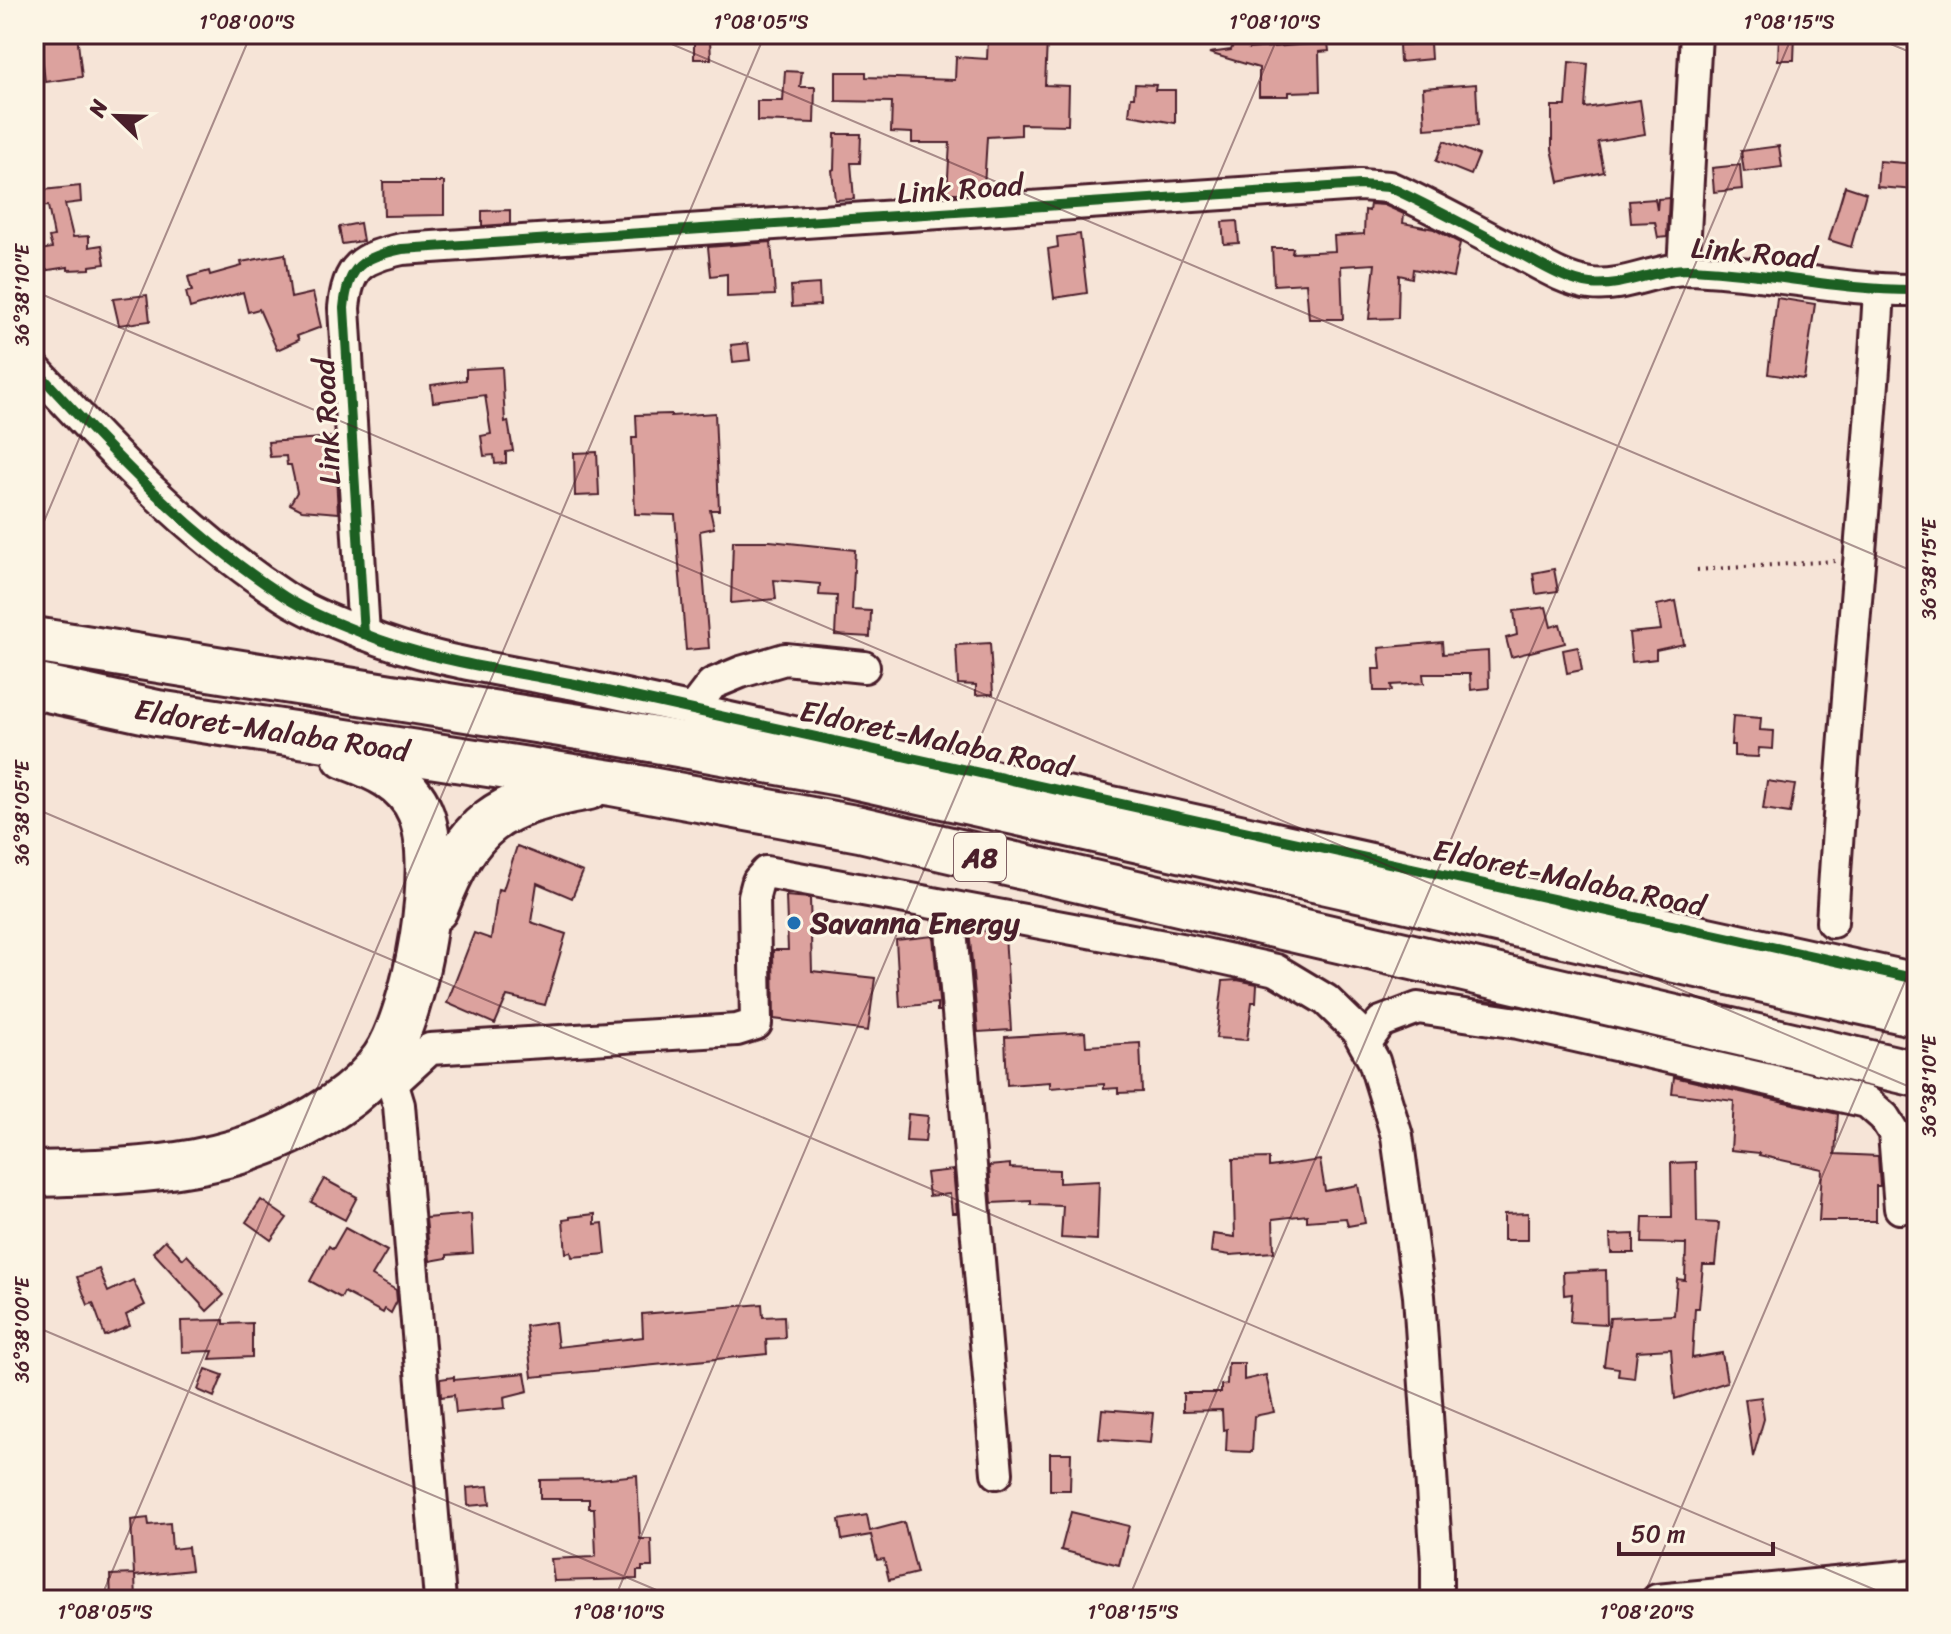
<svg xmlns="http://www.w3.org/2000/svg" width="1951" height="1634" font-family="Sriracha,sans-serif">
	<style>
		.building { fill: #dca29e; stroke: #4a1f2b; stroke-width: 2 }
		.lines { fill: none; stroke-linecap: round; stroke-linejoin: round }
		.minor-casing { stroke: #4a1f2b; stroke-width: 36 }
		.highway-casing { stroke: #4a1f2b; stroke-width: 50 }
		.path { stroke: #4a1f2b; stroke-width: 4; stroke-dasharray: 2 6; stroke-linecap: butt }
		.minor { stroke: #fcf5e5; stroke-width: 30 }
		.highway { stroke: #fcf5e5; stroke-width: 44 }
		.cycleway-casing { stroke: #fcf5e5; stroke-width: 15 }
		.cycleway { stroke: #1b5e20; stroke-width: 10 }
		.ticks { fill: none; stroke: #4a1f2b; stroke-width: 2; stroke-opacity: 0.45 }
		.poi-dot { fill: #1f6fb2; stroke: #fcf5e5; stroke-width: 3 }
		.labels { text-anchor: middle; dominant-baseline: central; stroke-width: 6; stroke-linejoin: round; paint-order: stroke }
		.shield { fill: #fcf5e5; stroke: #7f5f63; stroke-width: 2 }
		.shield-label { font-size: 28px; font-weight: bold; fill: #4a1f2b }
		.street-label { font-size: 30px; fill: #4a1f2b; stroke: #fcf5e5 }
		.poi-label { font-size: 30px; font-weight: bold; fill: #4a1f2b; stroke: #fcf5e5; text-anchor: start }
		.neatline { fill: none; stroke: #4a1f2b; stroke-width: 3 }
		.ticks-label { font-size: 20px; text-anchor: middle; fill: #4a1f2b }
	</style>
	<rect width="100%" height="100%" fill="#f6e4d7"/>
	<filter id="ink" filterUnits="userSpaceOnUse"><feTurbulence type="fractalNoise" baseFrequency=".0125" numOctaves="2"/><feDisplacementMap in="SourceGraphic" scale="16" xChannelSelector="R" yChannelSelector="G"/><feConvolveMatrix kernelMatrix="1 2 1 2 8 2 1 2 1" color-interpolation-filters="sRGB"/></filter>
	<g filter="url(#ink)">
		<g class="building">
			<path d="M54 34H77L82 77 45 82 40 36Z"/>
			<path d="M1237 34H1254L1249 49 1309 44 1308 34H1327L1329 51 1319 52 1320 91 1289 92V96H1259V68L1209 53 1231 50Z"/>
			<path d="M1779 35H1795L1794 60H1778Z"/>
			<path d="M988 37 1047 40 1045 85 1069 86 1068 125 1021 124V135L987 137 984 187 964 186 963 193H947L950 143H912V133L891 132 892 102 836 101V72H866V77L955 80 956 57 987 59Z"/>
			<path d="M694 39H710L711 59H694Z"/>
			<path d="M1430 43 1431 59 1400 62 1399 45Z"/>
			<path d="M1569 62 1588 64 1585 108 1640 100 1645 134 1598 142 1604 172 1559 182 1552 149V106H1566Z"/>
			<path d="M785 71 802 72 800 87H815L814 123 757 121V101H783Z"/>
			<path d="M1135 84 1156 85 1155 90H1175V123L1129 115 1131 97H1134Z"/>
			<path d="M1476 84 1478 125 1425 129 1423 88Z"/>
			<path d="M835 134H861L860 163H851L854 199 835 200 832 170 834 169Z"/>
			<path d="M1444 141 1479 155 1471 175 1436 161Z"/>
			<path d="M1779 146 1782 167 1744 172 1741 151Z"/>
			<path d="M1879 161 1917 164V190L1877 187Z"/>
			<path d="M1740 165 1742 189 1714 192 1712 168Z"/>
			<path d="M383 182H444V215L384 216Z"/>
			<path d="M80 186 81 202 65 204 73 237 89 236V247L102 245 105 264 90 266V269L68 270V267L36 272 34 251 52 248 49 237 54 236 48 206 34 207V191Z"/>
			<path d="M1845 186 1866 193 1851 247 1829 240Z"/>
			<path d="M1669 198 1667 237 1658 238 1655 222 1631 223 1629 201 1655 199 1657 210 1658 199Z"/>
			<path d="M1370 204 1384 205 1404 214 1403 223 1434 229 1460 243 1453 277 1413 269 1412 278 1399 275 1398 318 1369 319 1375 264 1341 266 1343 319H1309L1306 283 1274 285 1272 248H1293L1292 253 1335 251 1334 236 1364 234 1365 210 1369 211Z"/>
			<path d="M510 210V224L482 226V211Z"/>
			<path d="M1237 221 1239 243 1224 244 1222 222Z"/>
			<path d="M360 223 363 241 342 244 339 227Z"/>
			<path d="M1080 234 1087 293 1054 298 1048 249 1058 247 1057 237Z"/>
			<path d="M771 242 775 295 727 297V274L711 276 708 247Z"/>
			<path d="M285 254 291 298 313 293 321 327 297 336 299 340 277 350 259 309 248 312 243 292 190 308 186 292 192 291 188 277 209 271 210 275 242 266 241 262Z"/>
			<path d="M819 284 820 305 792 307 791 286Z"/>
			<path d="M147 295 150 321 119 325 113 299Z"/>
			<path d="M1777 298 1815 304 1804 379 1768 374Z"/>
			<path d="M748 343 750 360 733 362 731 345Z"/>
			<path d="M502 367 505 422 508 421 513 451 506 452V463L495 464 494 455 484 456 481 436 491 434 485 395 433 402 431 385 466 380V369Z"/>
			<path d="M715 413 719 510H710L714 528 700 531 709 648 686 650 675 515 635 514 632 438H637L636 415 671 414V416Z"/>
			<path d="M334 437 338 513 302 510 290 504 297 492 291 465H287L286 456 270 457 268 442Z"/>
			<path d="M597 452 599 495 575 496 574 453Z"/>
			<path d="M733 541H770L855 550 852 610 871 611 870 637 835 635 837 596 819 595 820 584 774 580 776 599 731 603Z"/>
			<path d="M1554 569 1558 591 1536 594 1533 573Z"/>
			<path d="M1676 601 1684 644 1656 650V659L1632 662 1629 633 1661 630 1657 605Z"/>
			<path d="M1546 607 1551 627 1560 624 1565 643 1511 657 1506 638 1517 635 1514 611Z"/>
			<path d="M1442 642 1443 654 1488 651 1489 688 1471 690 1470 674H1423L1424 683 1391 685 1392 691H1374L1373 669H1381L1379 648Z"/>
			<path d="M990 643 993 694 976 695V685L958 684 956 645Z"/>
			<path d="M1578 647 1582 670 1567 673 1563 650Z"/>
			<path d="M1733 716 1761 718 1760 730 1774 731 1773 749 1759 748 1758 757 1734 756V745H1731Z"/>
			<path d="M1767 781 1795 785 1790 813 1763 809Z"/>
			<path d="M517 846 583 872 572 898 537 883 531 922 566 934 545 1005 507 996 495 1024 447 1003 474 933 491 939 498 889 503 890Z"/>
			<path d="M786 896 810 898 812 971 875 978 868 1031 774 1019 773 950H788Z"/>
			<path d="M969 928 1005 935 1011 1030 978 1032Z"/>
			<path d="M933 936 940 1011H937V1003L900 1007 896 940Z"/>
			<path d="M1237 980 1257 984 1256 1002H1252L1247 1040 1216 1038 1223 981Z"/>
			<path d="M1085 1032 1086 1046 1140 1043 1142 1092 1118 1093V1088L1104 1089V1084L1050 1088V1082L1007 1085 1005 1037Z"/>
			<path d="M1674 1077 1838 1114 1835 1154 1878 1156 1880 1186H1876V1221H1819L1822 1169 1759 1155 1760 1153 1731 1150 1734 1101 1672 1093Z"/>
			<path d="M908 1114 928 1116 925 1142 906 1141Z"/>
			<path d="M1269 1158V1167L1320 1160 1325 1191 1358 1185 1365 1223 1348 1226 1346 1218 1307 1221V1215L1273 1219 1274 1252 1230 1255 1211 1252 1213 1234 1235 1237 1233 1159Z"/>
			<path d="M1696 1162 1697 1222 1719 1223 1715 1265H1703L1699 1308H1695L1692 1358 1722 1353 1727 1382 1675 1399 1671 1349 1637 1351 1634 1378 1618 1376 1619 1368 1604 1366 1610 1318 1674 1315 1677 1279 1685 1280 1686 1244 1642 1243 1643 1217H1672L1671 1163Z"/>
			<path d="M1010 1164V1168L1059 1170V1183L1099 1181 1097 1240 1061 1238 1063 1206 1031 1205V1201L992 1203 989 1166Z"/>
			<path d="M953 1170 957 1213H952L950 1194 929 1196 926 1173Z"/>
			<path d="M324 1179 357 1197 345 1220 311 1202Z"/>
			<path d="M261 1200 287 1218 271 1240 246 1222Z"/>
			<path d="M1528 1213V1240H1504V1214Z"/>
			<path d="M471 1214 473 1253 447 1255V1258L430 1261 426 1218Z"/>
			<path d="M595 1214V1224L603 1223 606 1254 572 1257 571 1252 566 1253 563 1220 570 1219V1217Z"/>
			<path d="M345 1228 387 1251 372 1276 396 1290 397 1301 391 1313 385 1309 383 1313 344 1292 341 1298 310 1281 329 1246 333 1249Z"/>
			<path d="M1634 1234V1253H1611L1610 1235Z"/>
			<path d="M165 1240 183 1259 187 1255 224 1295 207 1311 153 1252Z"/>
			<path d="M99 1269 108 1292 133 1280 145 1305 126 1315 130 1326 105 1336 93 1303 88 1305 77 1277Z"/>
			<path d="M1606 1270 1607 1324 1570 1322 1572 1294 1564 1295 1563 1272Z"/>
			<path d="M762 1304 763 1317 784 1316 785 1338 766 1339 767 1354 532 1377 526 1326 555 1322 558 1347 643 1337 642 1314Z"/>
			<path d="M224 1320V1324L252 1323V1357L210 1359 213 1351 182 1352 181 1321Z"/>
			<path d="M1228 1363H1244V1380L1266 1375 1274 1412 1254 1416 1252 1452 1226 1451 1227 1429 1223 1430 1222 1410 1183 1411V1393H1221V1385L1227 1384Z"/>
			<path d="M206 1369 223 1375 214 1397 198 1390Z"/>
			<path d="M525 1373 528 1391 504 1397 505 1408 456 1413 454 1395 441 1397 440 1379 454 1377V1380Z"/>
			<path d="M1761 1397 1764 1419 1753 1457 1745 1399Z"/>
			<path d="M1102 1409 1153 1413 1150 1443 1099 1439Z"/>
			<path d="M1050 1453H1071L1070 1490H1050Z"/>
			<path d="M637 1475 640 1539H651L652 1567H642V1571H637V1579L554 1581 551 1559 593 1557 596 1555 594 1508H589V1499H540V1480L600 1479Z"/>
			<path d="M488 1486 490 1504 468 1506 467 1488Z"/>
			<path d="M1071 1512 1129 1526 1119 1565 1061 1550Z"/>
			<path d="M867 1515 870 1531 904 1522 917 1573 889 1580 884 1559 877 1560 871 1535 842 1540 839 1520Z"/>
			<path d="M148 1518 149 1525 170 1523 172 1549 188 1547 191 1570 135 1576 136 1600H111L110 1575 134 1574 131 1520Z"/>
		</g>
		<g class="lines">
			<defs>
				<g id="minor">
					<path d="M1683 269 1696 34"/>
					<path d="M34 368C111 452 189 535 285 597 308 612 337 623 362 633 430 661 504 670 575 684L1917 979"/>
					<path d="M364 634 344 308C348 266 361 258 402 249L1360 185 1389 187C1433 207 1475 231 1519 253 1541 265 1566 281 1591 284 1623 288 1655 269 1687 269 1764 271 1840 291 1917 290"/>
					<path d="M692 710 712 684 741 672 785 659 864 667"/>
					<path d="M949 906 997 1473"/>
					<path d="M1832 922C1844 711 1867 501 1879 291"/>
					<path d="M1365 1044 1381 1022 1418 1008 1518 1023 1867 1102 1884 1117 1894 1133 1900 1208"/>
					<path d="M387 1066 399 1105 440 1600"/>
					<path d="M394 1082 430 1049 737 1030 756 1024 754 896 758 881 766 872 1186 950 1276 970 1326 1000 1357 1030 1374 1061 1397 1136 1419 1296 1437 1563V1600"/>
					<path d="M1657 1600 1917 1575"/>
				</g>
				<g id="highway">
					<path d="M34 640 617 733 845 774 1917 1014"/>
					<path id="s1" d="M34 686 157 713 612 783 860 829 1917 1074"/>
					<path d="M435 909C470 820 496 804 589 787"/>
					<path d="M34 1174C144 1171 242 1170 336 1105 354 1093 372 1076 384 1059 416 1012 443 864 420 812 407 780 375 767 345 756"/>
				</g>
			</defs>
			<use href="#minor" class="minor-casing"/>
			<use href="#highway" class="highway-casing"/>
			<path class="path" d="M1697 570 1835 561"/>
			<use href="#minor" class="minor"/>
			<use href="#highway" class="highway"/>
			<defs>
				<g id="cycleway">
					<path d="M34 368C111 452 189 535 285 597 308 612 337 623 362 633 430 661 504 670 575 684L1917 979"/>
					<path d="M364 634 344 308C348 266 361 258 402 249L1360 185 1389 187C1433 207 1475 231 1519 253 1541 265 1566 281 1591 284 1623 288 1655 269 1687 269 1764 271 1840 291 1917 290"/>
				</g>
			</defs>
			<use href="#cycleway" class="cycleway-casing"/>
			<use href="#cycleway" class="cycleway"/>
		</g>
	</g>
	<path class="ticks" d="M648 34 1917 573M1867 34 1917 55M34 291 1917 1090M34 545 251 34M34 808 1899 1600M34 1326 680 1600M100 1600 765 34M614 1600 1279 34M1128 1600 1793 34M1642 1600 1917 953"/>
	<circle class="poi-dot" cx="794" cy="923" r="8"/>
	<g class="labels">
		<rect class="shield" x="954" y="833" width="52" height="48" rx="6"/>
		<g class="shield-label">
			<text x="980" y="857">A8</text>
		</g>
		<g class="street-label">
			<text transform="translate(960 189) rotate(-4)">Link Road</text>
			<text transform="translate(1754 253) rotate(5)">Link Road</text>
			<text transform="translate(327 422) rotate(-93)">Link Road</text>
			<text stroke="none"><textPath href="#s1" startOffset="242">Eldoret-Malaba Road</textPath></text>
			<text transform="translate(936 739) rotate(12)">Eldoret-Malaba Road</text>
			<text transform="translate(1569 878) rotate(12)">Eldoret-Malaba Road</text>
		</g>
		<g class="poi-label">
			<text x="810" y="923">Savanna Energy</text>
		</g>
	</g>
	<rect width="1951" height="1634" fill="none" stroke="#fcf5e5" stroke-width="88"/>
	<g transform="translate(116 116) rotate(293)" stroke="#fcf5e5" stroke-width="6" paint-order="stroke">
	<path d="M0-6L14 30L0 20L-14 30Z" fill="#4a1f2b"/>
	<text y="-12" font-size="22" font-weight="bold" text-anchor="middle" fill="#4a1f2b">N</text>
	</g>
	<path d="M1619 1542v12h154v-12" fill="none" stroke="#4a1f2b" stroke-width="4"/>
	<text x="1631" y="1542" font-size="24" fill="#4a1f2b" stroke="#fcf5e5" stroke-width="6" paint-order="stroke">50 m</text>
	<rect x="44" y="44" width="1863" height="1546" class="neatline"/>
	<g class="ticks-label">
		<text x="247" y="29">1°08'00"S</text>
		<text x="761" y="29">1°08'05"S</text>
		<text x="1275" y="29">1°08'10"S</text>
		<text x="1789" y="29">1°08'15"S</text>
		<text transform="translate(22 295) rotate(-90)" y="7">36°38'10"E</text>
		<text transform="translate(1929 569) rotate(-90)" y="7">36°38'15"E</text>
		<text transform="translate(22 813) rotate(-90)" y="7">36°38'05"E</text>
		<text transform="translate(1929 1086) rotate(-90)" y="7">36°38'10"E</text>
		<text transform="translate(22 1330) rotate(-90)" y="7">36°38'00"E</text>
		<text x="105" y="1619">1°08'05"S</text>
		<text x="619" y="1619">1°08'10"S</text>
		<text x="1133" y="1619">1°08'15"S</text>
		<text x="1647" y="1619">1°08'20"S</text>
	</g>
</svg>
